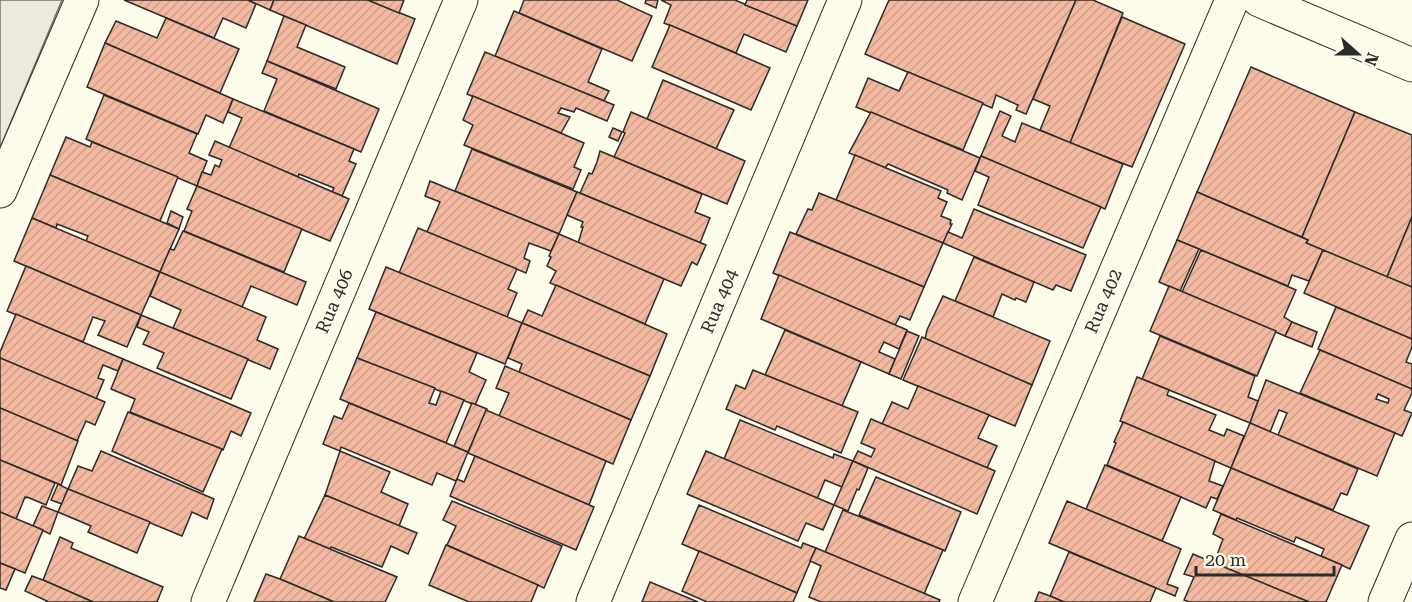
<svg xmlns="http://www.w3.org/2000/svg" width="1412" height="602" font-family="'Roboto Serif',serif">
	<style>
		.green { fill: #ecebdb; stroke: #74746e; stroke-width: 1.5 }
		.building { fill: url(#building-hatch); stroke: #2b2b2b; stroke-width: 1.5; fill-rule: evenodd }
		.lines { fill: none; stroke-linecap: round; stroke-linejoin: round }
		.minor-casing { stroke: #2b2b2b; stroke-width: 35 }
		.tertiary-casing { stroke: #2b2b2b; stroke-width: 35 }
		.secondary-casing { stroke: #2b2b2b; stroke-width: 35 }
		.minor { stroke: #fdfbea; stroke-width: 33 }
		.tertiary { stroke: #fdfbea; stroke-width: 33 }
		.secondary { stroke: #fdfbea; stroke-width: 33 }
		.labels { text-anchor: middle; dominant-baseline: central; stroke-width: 4.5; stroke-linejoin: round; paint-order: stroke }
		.street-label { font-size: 18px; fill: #2b2b2b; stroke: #fdfbea }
	</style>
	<defs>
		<pattern id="building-hatch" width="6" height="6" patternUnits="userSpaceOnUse" patternTransform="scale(1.5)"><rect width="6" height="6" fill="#f2b8a0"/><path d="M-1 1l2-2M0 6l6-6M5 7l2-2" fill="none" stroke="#d09e8a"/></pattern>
	</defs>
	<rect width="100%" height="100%" fill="#fdfbea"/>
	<path class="green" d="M0 0H62L0 148Z"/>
	<g class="building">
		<path d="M124 0H248L256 4 246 28 223 18 214 38Z"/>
		<path d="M248 0H274L270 10Z"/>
		<path d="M274 0H368L415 19 397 64 270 10Z"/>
		<path d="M368 0H404L399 13Z"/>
		<path d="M524 0H617L652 16 632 61 519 13Z"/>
		<path d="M646 0H658L656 8 645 3Z"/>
		<path d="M661 0H735L797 26 786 52 744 34 736 53 664 23 671 5Z"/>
		<path d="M747 0H808L797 26 745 5Z"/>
		<path d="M889 0H1076L1026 114 1016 110 1018 105 996 95 992 108 865 54Z"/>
		<path d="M1076 0H1093L1123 13 1070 143 1040 130 1050 106 1033 99Z"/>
		<path d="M514 11 602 49 588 82 609 91 604 101 495 56Z"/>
		<path d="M284 16 306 25 297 47 345 67 336 89 267 61Z"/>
		<path d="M1122 17 1185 44 1132 167 1070 143Z"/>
		<path d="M166 18 239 49 220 93 105 43 116 21 157 38Z"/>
		<path d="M670 25 770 68 751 110 652 67Z"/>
		<path d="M105 43 233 99 223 123 206 115 198 134 87 87Z"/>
		<path d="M485 52 614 105 607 121 576 108 574 112 561 108 558 113 570 117 561 133 467 94Z"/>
		<path d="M267 61 379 109 361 152 264 111 277 79 262 73Z"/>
		<path d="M1251 67 1355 112 1302 237 1197 192Z"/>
		<path d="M908 72 983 103 963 150 856 107 868 78 899 91Z"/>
		<path d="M663 80 734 110 716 149 647 119Z"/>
		<path d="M104 95 197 134 189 153 207 161 197 186 86 139Z"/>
		<path d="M473 96 584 143 574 167 581 170 573 189 464 145 473 125 463 120Z"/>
		<path d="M233 99 354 149 349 161 356 164 342 196 332 192 334 188 299 174 298 177 229 148 242 118 228 112Z"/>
		<path d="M1000 111 1011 116 1002 136 1015 142 1022 123 1123 164 1105 209 981 156Z"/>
		<path d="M631 112 745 161 727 204 614 157 625 133 623 132Z"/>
		<path d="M871 112 980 158 962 200 947 193 948 190 888 164 885 168 849 153Z"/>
		<path d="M1355 112 1412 135V217L1387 277 1306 243 1308 240 1302 237Z"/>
		<path d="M613 128 622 132 618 141 609 137Z"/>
		<path d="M66 137 90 147 92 142 178 177 160 221 50 175Z"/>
		<path d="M215 141 349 199 330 241 197 186 202 172 211 175 215 165 219 167 222 160 209 155Z"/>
		<path d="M472 149 577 192 559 234 455 191Z"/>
		<path d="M600 151 702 194 695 212 710 218 700 243 580 193 589 173 592 174 597 162Z"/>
		<path d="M855 155 941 191 938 198 947 202 941 216 951 220 950 224H952L943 243 836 200Z"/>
		<path d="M981 156 1101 207 1083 248 978 205 989 177 975 171Z"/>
		<path d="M50 175 179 229 160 272 86 241 88 236 57 224 56 228 32 218Z"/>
		<path d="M430 181 559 234 551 251 529 243 524 258 530 261 526 273 427 232 440 202 425 196Z"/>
		<path d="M197 186 302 229 284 272 184 231 192 211 187 209Z"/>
		<path d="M577 192 706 245 697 265 692 262 681 286 578 243 583 227H581L583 222 567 215Z"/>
		<path d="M1197 192 1308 240 1306 243 1323 250 1309 281 1292 275 1288 286 1177 240Z"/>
		<path d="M819 193 943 243 924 287 796 234 808 209 812 210Z"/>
		<path d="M974 209 1086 255 1071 291 1056 285 1053 290 943 243 948 232 962 238Z"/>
		<path d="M171 211 183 217 179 229 167 223Z"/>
		<path d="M1412 217V287L1387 277Z"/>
		<path d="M32 218 160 272 141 315 14 261Z"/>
		<path d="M418 228 517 269 508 289 517 293 507 317 399 273Z"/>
		<path d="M183 231 306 282 297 305 251 286 242 307 160 272 170 249 174 250Z"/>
		<path d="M790 232 924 287 910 320 900 316 895 325 773 273Z"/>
		<path d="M559 234 664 279 645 324 550 283 556 271 547 266 551 257 549 256Z"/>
		<path d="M1177 240 1199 249 1180 291 1159 282Z"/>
		<path d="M1201 250 1296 290 1284 317 1292 322 1285 336 1182 292Z"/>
		<path d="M1323 250 1412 287V339L1304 293Z"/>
		<path d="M974 257 1034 282 1026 302 1016 298 1015 300 1002 294 993 317 955 301Z"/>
		<path d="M26 266 141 315 127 347 98 335 105 321 93 317 83 342 7 311Z"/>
		<path d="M386 267 522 323 505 364 369 309Z"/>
		<path d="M160 272 266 317 257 340 278 349 270 369 173 328 181 310 150 296Z"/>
		<path d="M779 275 907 330 899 349 884 342 879 352 895 359 889 374 761 319Z"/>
		<path d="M556 285 667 334 650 376 522 323 528 310 542 316Z"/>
		<path d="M1169 286 1276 331 1257 376 1150 331Z"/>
		<path d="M943 296 1050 341 1032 385 925 339 927 330Z"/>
		<path d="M1336 307 1412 339V347L1406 362 1412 364V389L1318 349Z"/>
		<path d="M376 312 477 353 469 372 486 380 475 405 357 358Z"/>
		<path d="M16 314 123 359 118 371 103 365 98 378 104 380 96 399 0 358V352Z"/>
		<path d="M141 315 248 359 231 399 157 368 164 353 143 344 149 332 137 327Z"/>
		<path d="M1292 322 1317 332 1312 347 1285 336Z"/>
		<path d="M522 323 650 376 631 420 519 372 522 364 508 358Z"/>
		<path d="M785 330 861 362 842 406 765 375Z"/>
		<path d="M907 331 919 336 901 379 889 374Z"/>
		<path d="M1160 336 1255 376 1248 397 1258 401 1250 423 1142 379Z"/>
		<path d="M922 337 1032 385 1015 426 903 380Z"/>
		<path d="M1320 350 1412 389V393L1404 410 1412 413 1402 436 1300 393ZM1378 394 1389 399 1388 403 1376 399Z"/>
		<path d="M0 358 105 402 95 425 86 421 77 441 0 408Z"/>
		<path d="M357 358 435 388 429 403 436 405 441 391 464 400 446 443 340 399Z"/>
		<path d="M123 359 251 413 241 436 231 431 223 450 130 412 135 399 111 389Z"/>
		<path d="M505 366 631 420 613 464 499 416 509 393 496 388Z"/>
		<path d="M753 370 858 412 841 453 777 426 775 430 726 409 736 385 745 389Z"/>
		<path d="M1137 377 1169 390 1167 395 1216 415 1209 430 1224 436 1227 429 1244 436 1231 468 1120 421Z"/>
		<path d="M1266 380 1395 433 1377 476 1278 435 1287 413 1279 410 1270 432 1250 423Z"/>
		<path d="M918 386 989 415 978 438 997 446 987 468 882 424 892 402 908 409Z"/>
		<path d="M349 403 468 452 457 479 456 481 437 473 432 485 341 447 340 451 323 444 334 416 342 419Z"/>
		<path d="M472 403 487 409 468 452 454 446Z"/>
		<path d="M0 408 78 441 61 485 0 460Z"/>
		<path d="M486 410 606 461 589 505 468 453Z"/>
		<path d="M128 412 222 449 203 492 112 451Z"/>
		<path d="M871 419 995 471 977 514 853 461 858 451 871 457 875 449 861 443Z"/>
		<path d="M740 420 833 458 834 454 853 461 842 487 825 480 817 499 724 459Z"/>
		<path d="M1123 422 1215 461 1209 481 1223 486 1217 499 1211 497 1206 508 1107 465 1116 443 1114 442Z"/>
		<path d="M1250 423 1358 469 1347 495 1341 493 1333 510 1231 468Z"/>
		<path d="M101 451 214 499 207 519 192 512 182 536 68 489 78 466 92 471Z"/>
		<path d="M340 451 390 472 381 492 408 504 399 526 325 495Z"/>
		<path d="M706 451 834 505 823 530 806 523 798 541 687 494Z"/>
		<path d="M475 456 594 507 576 550 450 496 457 479 464 482Z"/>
		<path d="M0 460 55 483 46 505 27 497 26 498 25 497 16 519 0 512Z"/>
		<path d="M853 461 868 468 859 490 857 489 848 511 834 505Z"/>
		<path d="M1105 465 1181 497 1162 541 1086 509Z"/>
		<path d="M1231 468 1369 526 1350 569 1321 556 1324 549 1296 537 1294 542 1237 518 1236 520 1213 510Z"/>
		<path d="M876 477 961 512 945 551 859 515Z"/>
		<path d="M58 484 68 489 62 504 51 500Z"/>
		<path d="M68 489 150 522 137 553 88 532 91 526 58 512Z"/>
		<path d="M325 495 417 533 408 554 391 546 382 567 331 547 330 549 304 539Z"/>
		<path d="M452 501 562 546 544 588 447 545 456 526 443 520Z"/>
		<path d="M1067 501 1181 549 1167 584 1178 588 1175 596 1049 543Z"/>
		<path d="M699 505 801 548 803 543 816 548 797 593 682 544Z"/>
		<path d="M42 506 58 512 50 534 33 526Z"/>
		<path d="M843 510 943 550 924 594 825 552Z"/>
		<path d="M0 512 43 530 25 573 0 563Z"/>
		<path d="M1221 514 1342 565 1326 602H1309L1214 563 1223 539 1213 534Z"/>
		<path d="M299 536 397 577 385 602H334L280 579Z"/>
		<path d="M60 537 73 543 71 548 163 587 157 602H93L43 580Z"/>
		<path d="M446 545 538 585 531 602H469L429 585Z"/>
		<path d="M816 548 940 600 939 602H821L809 597 821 566 810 561Z"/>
		<path d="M699 551 797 593 793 602H707L682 591Z"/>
		<path d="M1069 552 1156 588 1150 602H1064L1050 596Z"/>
		<path d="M1193 554 1214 563 1309 602H1189L1184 600 1194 577 1184 574Z"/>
		<path d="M0 563 15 569 6 590 0 588V589Z"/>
		<path d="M266 574 280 579 334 602H254Z"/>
		<path d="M32 576 43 580 93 602H46L47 601 25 591Z"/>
		<path d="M650 582 698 602H642Z"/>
		<path d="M1039 592 1050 596 1064 602H1035Z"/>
	</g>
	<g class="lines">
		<defs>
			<g id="minor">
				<path d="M208 602 461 0"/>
				<path d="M593 602 845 0"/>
				<path d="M975 602 1232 0"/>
			</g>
			<g id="tertiary">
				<path d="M0 191 82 0"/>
				<path d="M1385 602 1412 539"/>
			</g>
			<path id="secondary" d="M1259 0 1412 65"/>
		</defs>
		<use href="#minor" class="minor-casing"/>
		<use href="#tertiary" class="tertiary-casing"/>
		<use href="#secondary" class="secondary-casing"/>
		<use href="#minor" class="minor"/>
		<use href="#tertiary" class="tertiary"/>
		<use href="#secondary" class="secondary"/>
	</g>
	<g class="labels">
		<g class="street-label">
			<text transform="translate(334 301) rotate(-67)">Rua 406</text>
			<text transform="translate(719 301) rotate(-67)">Rua 404</text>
			<text transform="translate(1103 301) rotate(-67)">Rua 402</text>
		</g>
	</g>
	<g transform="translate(1358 54) rotate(111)" stroke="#fdfbea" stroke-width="4.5" paint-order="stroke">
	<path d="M0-4.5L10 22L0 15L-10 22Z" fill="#2b2b2b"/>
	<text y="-9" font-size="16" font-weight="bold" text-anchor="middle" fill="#2b2b2b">N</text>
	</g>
	<path d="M1196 566v9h138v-9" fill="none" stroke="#2b2b2b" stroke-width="3"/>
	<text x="1205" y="566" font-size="18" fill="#2b2b2b" stroke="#fdfbea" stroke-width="4.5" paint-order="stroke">20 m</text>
</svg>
